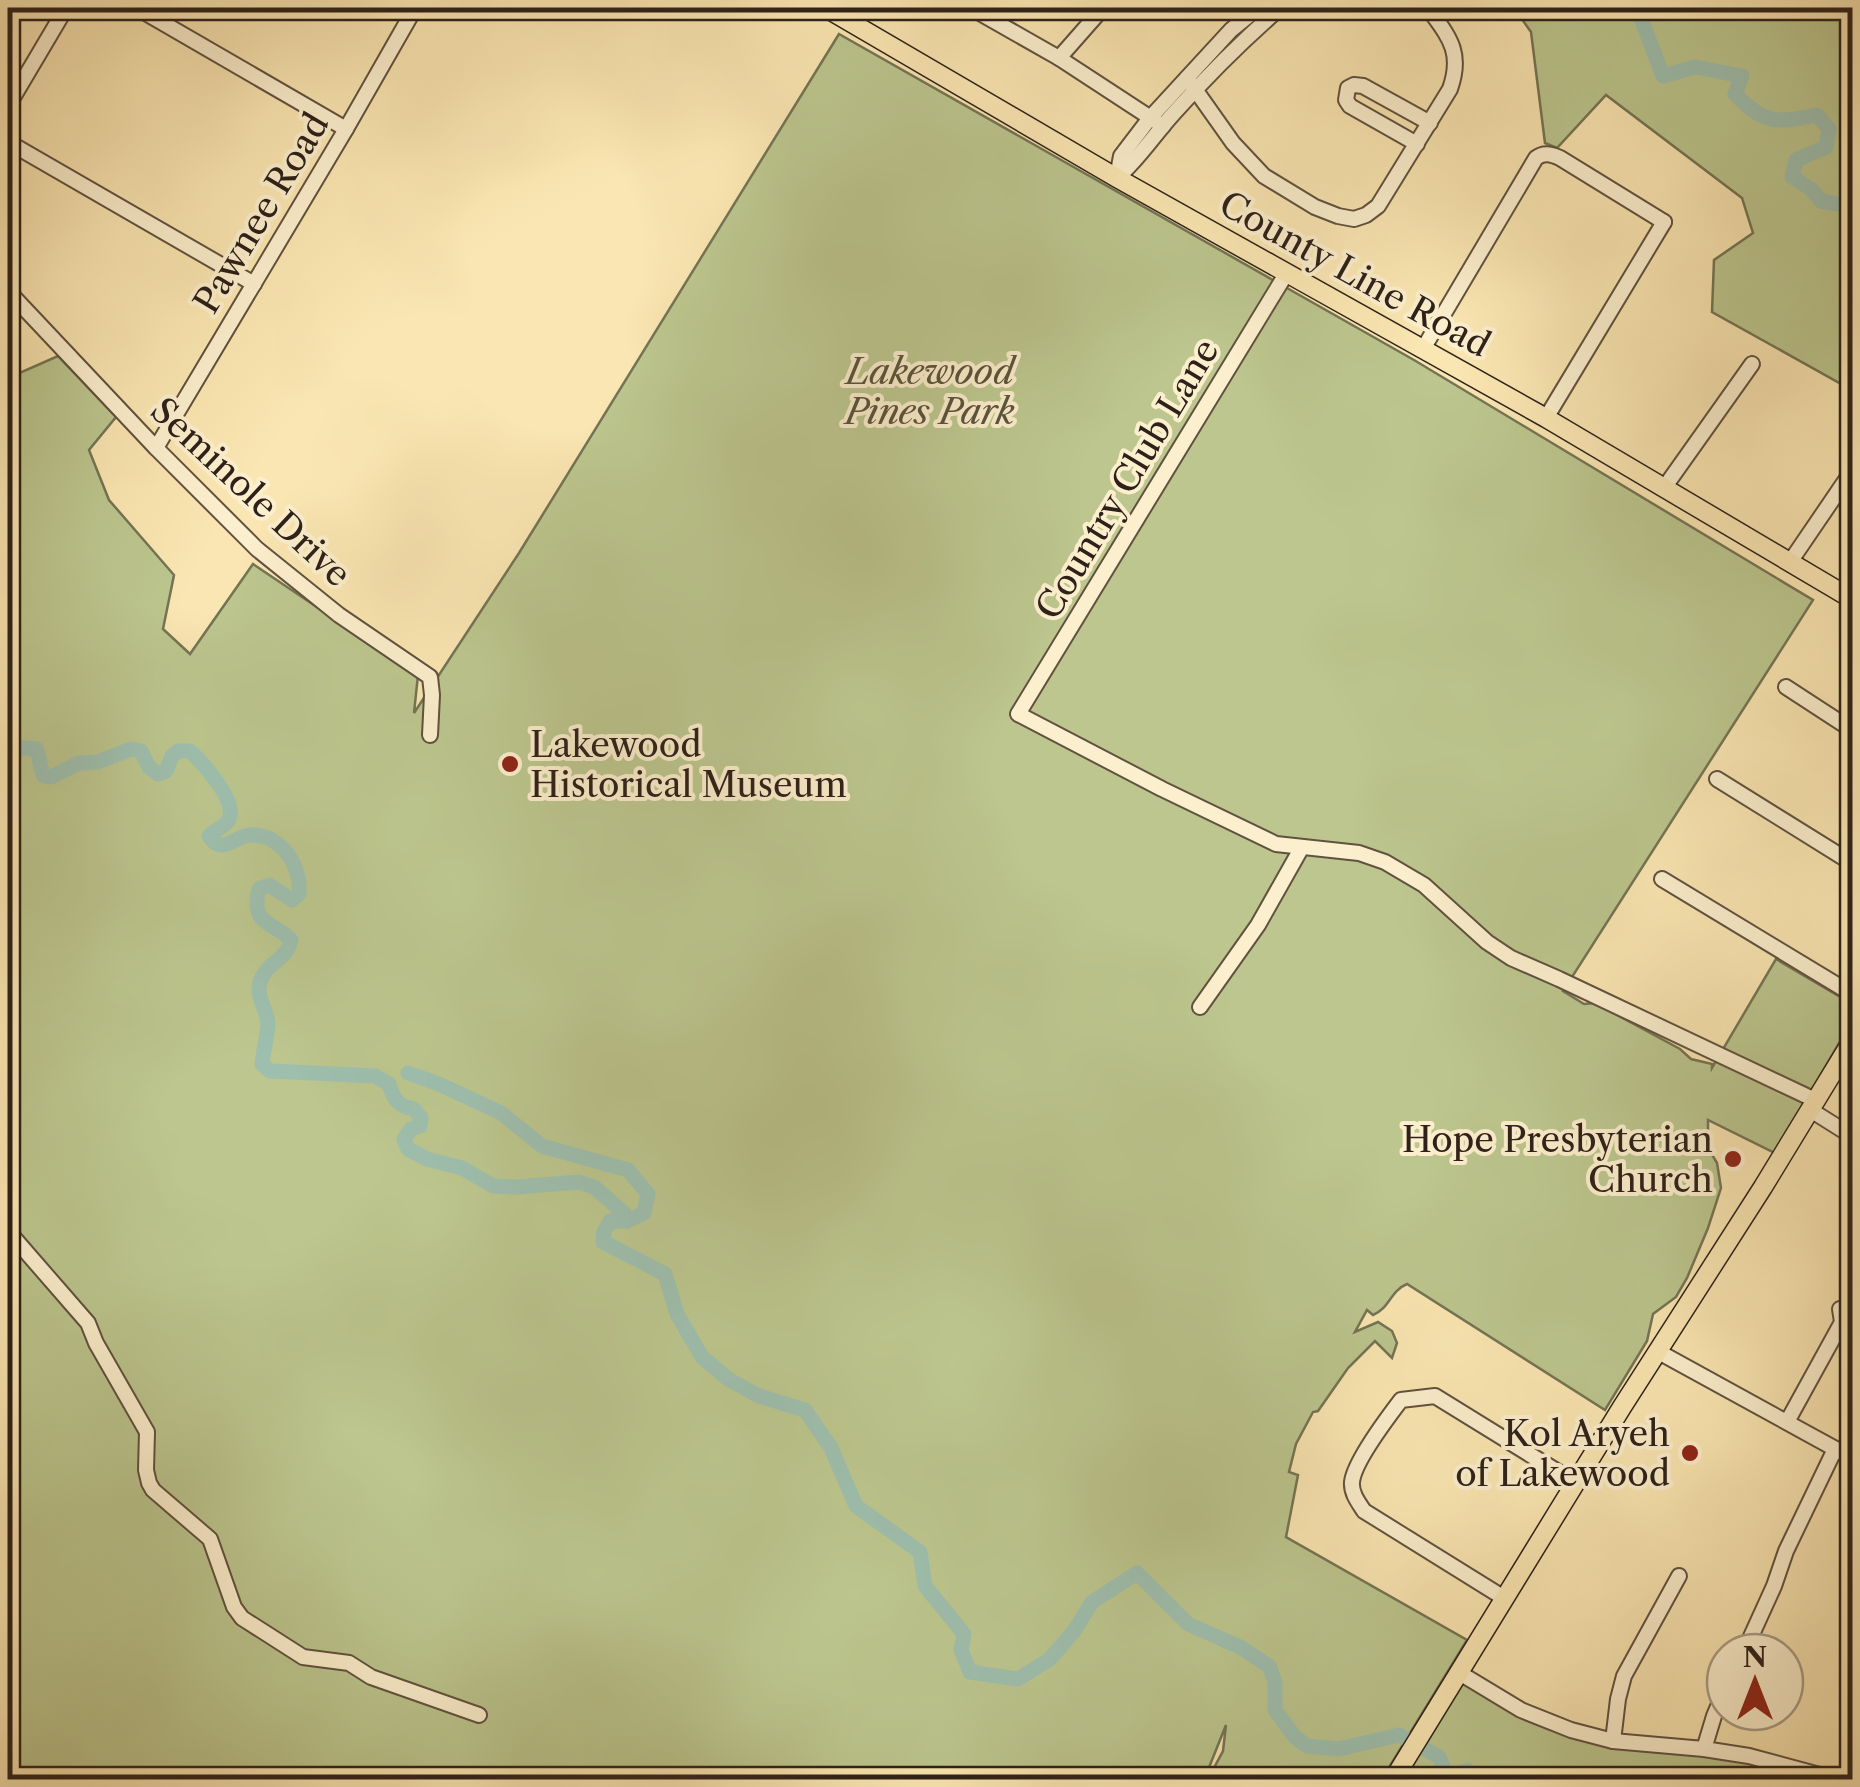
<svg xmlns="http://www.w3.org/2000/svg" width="1860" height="1787" font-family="'Libre Caslon Text',serif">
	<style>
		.green { fill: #bcc68e; stroke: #747454; stroke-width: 2.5 }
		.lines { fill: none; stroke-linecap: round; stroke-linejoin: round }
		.river { stroke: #9ebfae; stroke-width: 15 }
		.minor-casing { stroke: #60523f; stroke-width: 18 }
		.major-casing { stroke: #2d2119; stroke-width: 21 }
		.minor { stroke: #fcefcd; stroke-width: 14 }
		.major { stroke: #fae6b2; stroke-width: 18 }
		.poi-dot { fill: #8f2418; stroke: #fcefcd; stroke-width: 4 }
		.labels { text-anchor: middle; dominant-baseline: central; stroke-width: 8; stroke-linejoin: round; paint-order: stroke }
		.street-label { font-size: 35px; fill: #2d2119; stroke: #fcefcd }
		.park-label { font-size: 35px; font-style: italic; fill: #58533c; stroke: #fcefcd }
		.poi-label { font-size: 35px; fill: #2d2119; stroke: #fcefcd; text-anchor: end }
	</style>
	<rect width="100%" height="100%" fill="#fae6b2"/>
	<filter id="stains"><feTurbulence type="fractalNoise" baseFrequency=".002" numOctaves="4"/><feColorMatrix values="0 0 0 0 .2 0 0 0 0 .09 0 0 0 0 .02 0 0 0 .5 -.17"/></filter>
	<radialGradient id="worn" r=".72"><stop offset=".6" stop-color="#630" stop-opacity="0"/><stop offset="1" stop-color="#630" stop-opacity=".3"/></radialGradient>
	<g class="green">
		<path d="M1514 8H1852V390L1712 312 1714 260 1753 233 1742 198 1606 95 1557 148 1545 143 1531 32Z"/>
		<path d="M839 34 1414 360 1813 600 1563 991 1584 1004 1595 1003 1680 1049 1691 1059 1712 1064V1068L1776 959 1852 1004V1021L1775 1153 1708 1120V1148L1717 1163 1721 1188 1708 1228 1687 1278 1676 1297 1653 1314 1647 1341 1605 1410 1407 1284C1390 1291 1390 1308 1373 1315L1367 1310 1355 1332 1378 1322 1392 1331 1397 1343 1392 1358 1375 1341 1348 1368 1318 1411 1313 1412 1296 1444 1289 1472 1298 1475 1286 1537 1467 1640 1382 1779H1208L1223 1751 1226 1725 1204 1780 8 1779V378L58 356 116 417 89 450 109 500 174 575 163 629 190 654 253 564 418 675 414 713 519 553Z"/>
		<path d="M1458 1672 1547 1722 1704 1749 1838 1780H1393Z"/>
	</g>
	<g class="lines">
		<g class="river">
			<path d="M1637 8 1663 76 1695 67 1742 76 1735 94C1765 125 1777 123 1817 115L1829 129 1826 147 1796 160 1792 177 1811 189 1821 201 1843 205 1852 190"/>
			<path d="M8 743 12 747 36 749C41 758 39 767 44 776L51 777 79 763 98 762 131 749 141 751 149 767 158 774 166 771 172 756 178 751H190C202 762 240 803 228 821 225 826 214 831 209 836 213 841 214 844 221 845 230 846 240 835 250 835 281 833 302 867 299 894L292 900 269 885 259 889C249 926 276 923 291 940 287 959 269 962 262 977 253 994 267 1008 268 1024 268 1033 263 1052 262 1064L270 1071 375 1076 389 1084C393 1099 399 1107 414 1109L421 1118 420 1126 411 1129 404 1139 408 1149 427 1159 462 1168 493 1186 518 1187 579 1182 594 1187 624 1213 627 1221"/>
			<path d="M408 1073 439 1084 501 1113 542 1146 628 1170 648 1194 644 1213 627 1221H610L604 1232 603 1242 665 1274 677 1314 702 1357 728 1379 759 1396 805 1410 831 1448 856 1506 920 1552 925 1586 964 1634 961 1650 970 1672 1018 1679 1050 1659 1074 1631 1092 1602 1137 1573 1188 1624 1240 1647 1269 1666 1275 1682V1710L1294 1736 1307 1746 1339 1749 1399 1735 1439 1757 1448 1777 1467 1770 1483 1780"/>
		</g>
		<defs>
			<g id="minor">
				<path d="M137 8 346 129"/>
				<path d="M971 8 1059 58 1163 126"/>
				<path d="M1059 58 1103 8"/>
				<path d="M1187 78 1233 143 1264 176 1315 207 1338 216 1354 219 1366 215 1378 206 1450 89C1463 52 1449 37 1428 8"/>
				<path d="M8 106 66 8"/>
				<path d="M8 142 254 284"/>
				<path d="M1417 144 1350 106 1346 100 1348 88 1354 85 1363 86 1430 123"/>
				<path d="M1117 177 1121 156 1150 118 1231 30 1258 8"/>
				<path d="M1117 178C1139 159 1154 135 1174 113 1207 76 1242 41 1280 8"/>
				<path d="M1286 274 1018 714 1162 789 1276 844 1359 853 1385 862 1424 885 1487 942 1511 958 1559 979 1815 1100"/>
				<path d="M8 291 156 448 257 549 339 615 430 677 432 695 430 735"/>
				<path d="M1423 349 1536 158C1544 152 1551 154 1560 158L1664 222"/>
				<path d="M1546 418 1664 222"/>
				<path d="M156 448 346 129 415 8"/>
				<path d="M1664 488 1752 364"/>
				<path d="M1790 562 1852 471"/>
				<path d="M1786 687 1852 730"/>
				<path d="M1717 779 1852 863"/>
				<path d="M1662 879 1852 994"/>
				<path d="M1200 1007 1258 925 1302 847"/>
				<path d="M1809 1109 1852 1136"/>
				<path d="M8 1231 88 1323 96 1343 147 1432 146 1470 149 1483 153 1490 210 1539 234 1607 242 1618 303 1657 349 1663 371 1677 479 1715"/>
				<path d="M1657 1351 1852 1458"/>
				<path d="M1787 1422 1842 1322 1840 1309"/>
				<path d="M1504 1598 1364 1511C1358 1502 1351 1493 1352 1482 1354 1462 1388 1417 1401 1400L1435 1396 1576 1483"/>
				<path d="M1744 1652 1774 1586 1786 1551 1835 1449"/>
				<path d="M1458 1672 1521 1710 1571 1730 1613 1741 1704 1749 1749 1756 1838 1780"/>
				<path d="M1613 1741 1618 1699 1624 1676 1679 1576"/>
				<path d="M1704 1749 1714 1716 1725 1690"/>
			</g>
			<g id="major">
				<path d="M826 8 1117 178 1546 418 1852 599"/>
				<path d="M1393 1780 1622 1407 1763 1187 1852 1041"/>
			</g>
		</defs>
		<use href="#minor" class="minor-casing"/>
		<use href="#major" class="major-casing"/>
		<use href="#minor" class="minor"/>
		<use href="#major" class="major"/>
	</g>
	<g class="poi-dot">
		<circle cx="510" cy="764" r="10"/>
		<circle cx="1733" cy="1159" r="10"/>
		<circle cx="1690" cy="1453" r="10"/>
	</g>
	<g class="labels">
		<g class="street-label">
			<text transform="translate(261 213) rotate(-59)">Pawnee Road</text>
			<text transform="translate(1355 274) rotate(29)">County Line Road</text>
			<text transform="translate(1127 479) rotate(-59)">Country Club Lane</text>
			<text transform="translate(251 492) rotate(43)">Seminole Drive</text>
		</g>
		<g class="park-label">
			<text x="930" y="371">Lakewood<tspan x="930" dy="40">Pines Park</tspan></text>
		</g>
		<g class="poi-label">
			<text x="530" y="744" text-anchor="start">Lakewood<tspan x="530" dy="40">Historical Museum</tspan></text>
			<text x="1713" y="1139">Hope Presbyterian<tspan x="1713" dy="40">Church</tspan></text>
			<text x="1670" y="1433">Kol Aryeh<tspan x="1670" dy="40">of Lakewood</tspan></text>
		</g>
	</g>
	<rect width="1860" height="1787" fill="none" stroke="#fae6b2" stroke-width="40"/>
	<rect x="10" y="10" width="1840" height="1767" fill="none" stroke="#2d2119" stroke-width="5"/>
	<rect x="20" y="20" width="1820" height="1747" fill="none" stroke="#2d2119" stroke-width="2.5"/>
	<g transform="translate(1755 1682)"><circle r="48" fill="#fcefcd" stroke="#a99d85" stroke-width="2.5"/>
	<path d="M0-8L18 38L0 25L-18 38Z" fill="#8f2418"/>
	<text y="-15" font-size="28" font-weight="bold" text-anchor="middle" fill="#2d2119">N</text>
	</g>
	<rect width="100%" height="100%" filter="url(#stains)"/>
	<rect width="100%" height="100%" fill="url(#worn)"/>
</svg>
